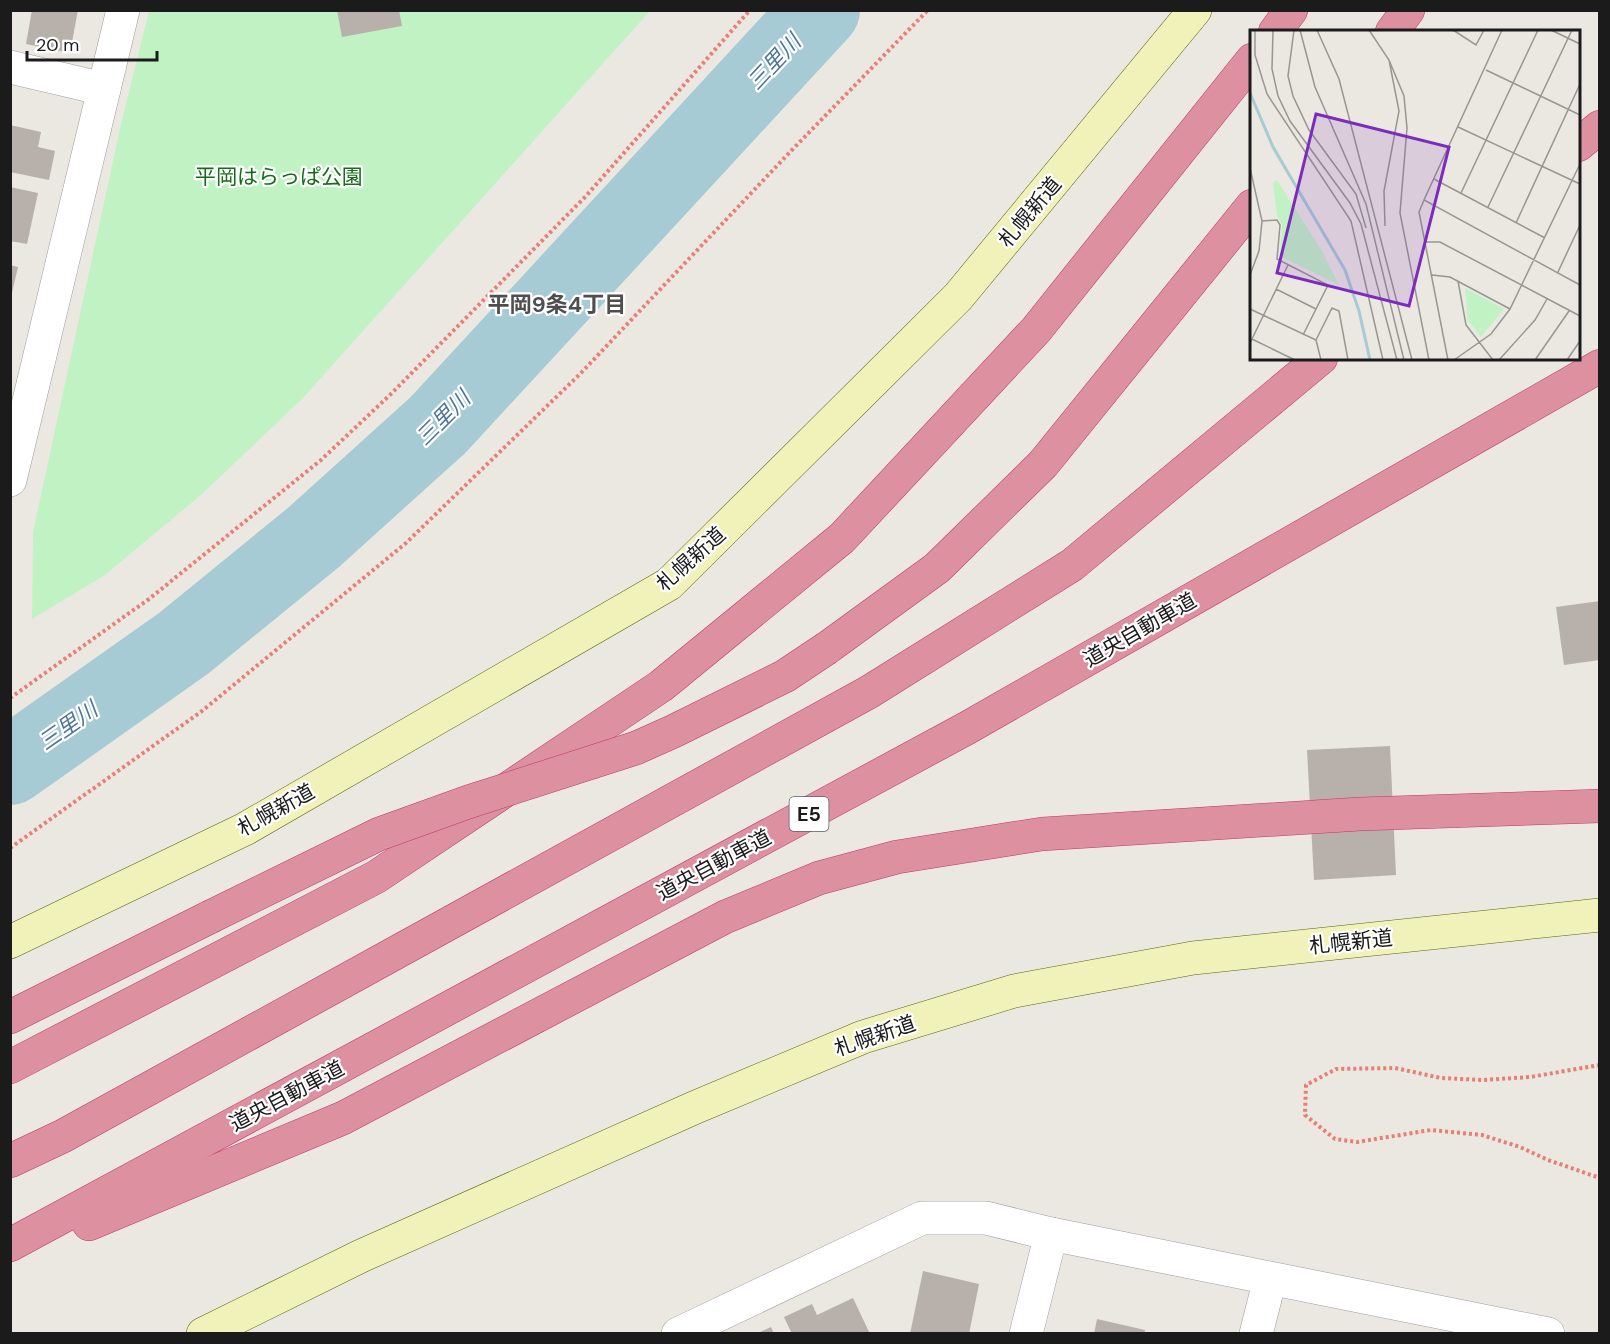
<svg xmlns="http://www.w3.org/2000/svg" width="1610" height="1344" font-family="'DM Sans','Noto Sans JP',sans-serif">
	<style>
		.park { fill: #c1f2c4 }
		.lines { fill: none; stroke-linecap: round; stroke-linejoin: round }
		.river { stroke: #a6cbd5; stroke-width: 78 }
		.building { fill: #b8b1ab }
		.street-casing { stroke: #9f9f9f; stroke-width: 34 }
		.secondary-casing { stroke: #5d6410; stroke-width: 34 }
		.highway-casing { stroke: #c23669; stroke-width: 34 }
		.path { stroke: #ea7d74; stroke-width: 4; stroke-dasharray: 3 3; stroke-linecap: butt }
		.street { stroke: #fff; stroke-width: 33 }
		.secondary { stroke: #f0f2b9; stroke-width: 33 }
		.highway { stroke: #dc90a0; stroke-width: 33 }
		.highway-bridge-casing { stroke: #c23669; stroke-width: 34; stroke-linecap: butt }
		.highway-bridge { stroke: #dc90a0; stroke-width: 33 }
		.labels { text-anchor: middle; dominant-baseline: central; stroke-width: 4.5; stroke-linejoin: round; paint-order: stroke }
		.shield { fill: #fff; stroke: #5f5f5f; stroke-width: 1.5 }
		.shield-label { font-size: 20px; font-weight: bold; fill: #1b1b1b }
		.park-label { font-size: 21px; fill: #166c1b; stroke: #fff }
		.street-label { font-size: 21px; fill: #1b1b1b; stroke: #fff }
		.water-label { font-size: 22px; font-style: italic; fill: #4f7698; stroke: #fff }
		.neighbourhood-label { font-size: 22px; font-weight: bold; fill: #4e4e4e; stroke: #fff }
		.inset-river { fill: none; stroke: #a6cbd5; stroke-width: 3 }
		.inset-road { fill: none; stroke: #989692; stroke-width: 1.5 }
		.view { fill: #7b2cbf; fill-opacity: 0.15; stroke: #7b2cbf; stroke-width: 3 }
		.inset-edge { fill: none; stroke: #1b1b1b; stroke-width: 3 }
	</style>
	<rect width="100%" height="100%" fill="#ebe8e1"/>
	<path class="park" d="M149 11H650L302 399 201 495 105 575 32 619 33 532 121 124Z"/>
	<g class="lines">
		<path class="river" d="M10 766 184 643 314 537 438 425 821 10"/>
	</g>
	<g class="building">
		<path d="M32 10H78L70 53 26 44Z"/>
		<path d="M337 10H399L402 26 342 37Z"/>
		<path d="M10 125 41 132 38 147 55 151 49 180 10 172Z"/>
		<path d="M10 187 38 193 27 244 10 241Z"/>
		<path d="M10 265 18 267 11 297H10Z"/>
		<path d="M1600 601V660L1564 665 1556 607Z"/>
		<path d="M1390 746 1396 875 1314 880 1307 750Z"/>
		<path d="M923 1271 979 1284 969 1334H910Z"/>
		<path d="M853 1298 870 1334H792L784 1317 812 1304 817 1315Z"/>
		<path d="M1097 1319 1145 1330 1144 1334H1094Z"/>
		<path d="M771 1327 774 1334H756Z"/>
	</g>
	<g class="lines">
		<defs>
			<g id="street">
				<path d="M10 67 104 89"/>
				<path d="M10 480 123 10"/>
				<path d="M678 1334 922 1218H986L1051 1234"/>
				<path d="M1026 1334 1051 1234 1548 1334"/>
				<path d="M1256 1334 1270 1279"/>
			</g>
			<g id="secondary">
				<path d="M10 942 245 829 669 584 958 297 1195 10"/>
				<path d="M203 1334 361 1256 696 1107 863 1037 1014 991 1193 958 1600 915"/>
			</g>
			<g id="highway">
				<path d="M1275 32 1291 10"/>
				<path d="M1392 32 1408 10"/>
				<path d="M1578 145 1600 127"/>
				<path d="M827 648 937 568 1043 464 1252 206"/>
				<path d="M10 1017 210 917"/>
				<path d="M10 1067 376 877 661 686 842 538 1036 330 1252 60"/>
				<path d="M10 1161 63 1136 869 692 1072 565 1321 358"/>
				<path d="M89 1224 343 1118 725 917 819 878 897 857 1042 834 1360 814 1600 806"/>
				<path d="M10 1245 967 728 1600 366"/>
			</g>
		</defs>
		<use href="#street" class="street-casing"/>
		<use href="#secondary" class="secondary-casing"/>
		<use href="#highway" class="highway-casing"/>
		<g class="path">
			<path d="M10 698 149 599 321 460 392 393 586 196 750 10"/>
			<path d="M10 848 202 711 406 543 581 373 790 152 928 10"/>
			<path d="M1600 1065 1530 1077 1483 1080 1441 1078 1395 1068 1336 1069 1306 1085 1305 1115 1335 1139 1357 1142 1431 1130 1482 1135 1520 1147 1548 1160 1600 1178"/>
		</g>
		<use href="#street" class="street"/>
		<use href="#secondary" class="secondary"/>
		<use href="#highway" class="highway"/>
		<defs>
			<path id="highway-bridge" d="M210 917 379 834 468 802 636 748 674 731 785 676 827 648"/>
		</defs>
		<use href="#highway-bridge" class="highway-bridge-casing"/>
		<use href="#highway-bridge" class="highway-bridge"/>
	</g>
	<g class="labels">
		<rect class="shield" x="789.5" y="797" width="39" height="34" rx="4.5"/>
		<g class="shield-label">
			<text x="809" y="814">E5</text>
		</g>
		<g class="park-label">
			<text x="279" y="177">平岡はらっぱ公園</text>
		</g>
		<g class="street-label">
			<text transform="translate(1030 212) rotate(-50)">札幌新道</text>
			<text transform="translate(691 559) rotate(-42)">札幌新道</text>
			<text transform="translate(1140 630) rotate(-30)">道央自動車道</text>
			<text transform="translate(276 810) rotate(-29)">札幌新道</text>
			<text transform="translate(714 865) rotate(-28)">道央自動車道</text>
			<text transform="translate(1351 942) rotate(-6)">札幌新道</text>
			<text transform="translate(875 1036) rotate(-19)">札幌新道</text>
			<text transform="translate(287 1096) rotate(-28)">道央自動車道</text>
		</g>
		<g class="water-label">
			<text transform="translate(774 62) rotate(-47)">三里川</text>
			<text transform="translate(443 418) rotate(-45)">三里川</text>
			<text transform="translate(68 726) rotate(-35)">三里川</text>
		</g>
		<g class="neighbourhood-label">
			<text x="557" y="304">平岡9条4丁目</text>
		</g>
	</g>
	<g transform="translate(1250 30)">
		<rect width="330" height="330" fill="#ebe8e1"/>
		<path d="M27 150 73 223 89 255 30 226 32 194 27 186 23 153ZM215 258 254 279 231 307 218 290Z" fill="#c1f2c4"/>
		<path class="inset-river" d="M0 63 23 117 95 240 109 281 120 330"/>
		<path class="inset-road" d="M5 0V25L17 64 101 191 133 330M23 0 22 39 28 66 40 91 100 173 111 194 147 330M44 0 38 46 43 66 59 100 106 164 116 198M50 0 65 57 116 174 154 330M67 0 89 49 162 330M119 0 139 30 154 66 157 98 150 183 179 330M203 0 226 15 234 0M252 0 174 170 330 255M301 0 330 14M236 40 330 85M208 97 330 154M0 138 12 191 9 221 0 245M184 149 295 208M211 163 288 0M174 170 169 182 198 330M238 177 322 0M12 191 27 190 30 195 27 229 78 255 53 305M266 193 330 54M135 196 134 161 149 81 139 30M175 212H190L330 286M308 242 330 195M182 245 200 247 260 279M208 251 216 295 243 330M26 259 66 279M0 279 66 310 71 330M2 309 45 330M66 310 82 278 89 281 98 330M0 313 38 235M204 330 241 304 260 279 330 134M249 330 285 290 297 269M285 330 319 281M317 330 330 311"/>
		<path class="view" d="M66 84 199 117 159 276 27 243Z"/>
		<rect width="330" height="330" class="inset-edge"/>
	</g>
	<rect width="1610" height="1344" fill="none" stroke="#1b1b1b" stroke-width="24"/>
	<path d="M27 51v9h130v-9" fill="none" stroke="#1b1b1b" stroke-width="3"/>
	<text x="36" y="51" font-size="18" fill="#1b1b1b" stroke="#ffffff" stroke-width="4.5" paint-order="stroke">20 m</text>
</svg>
